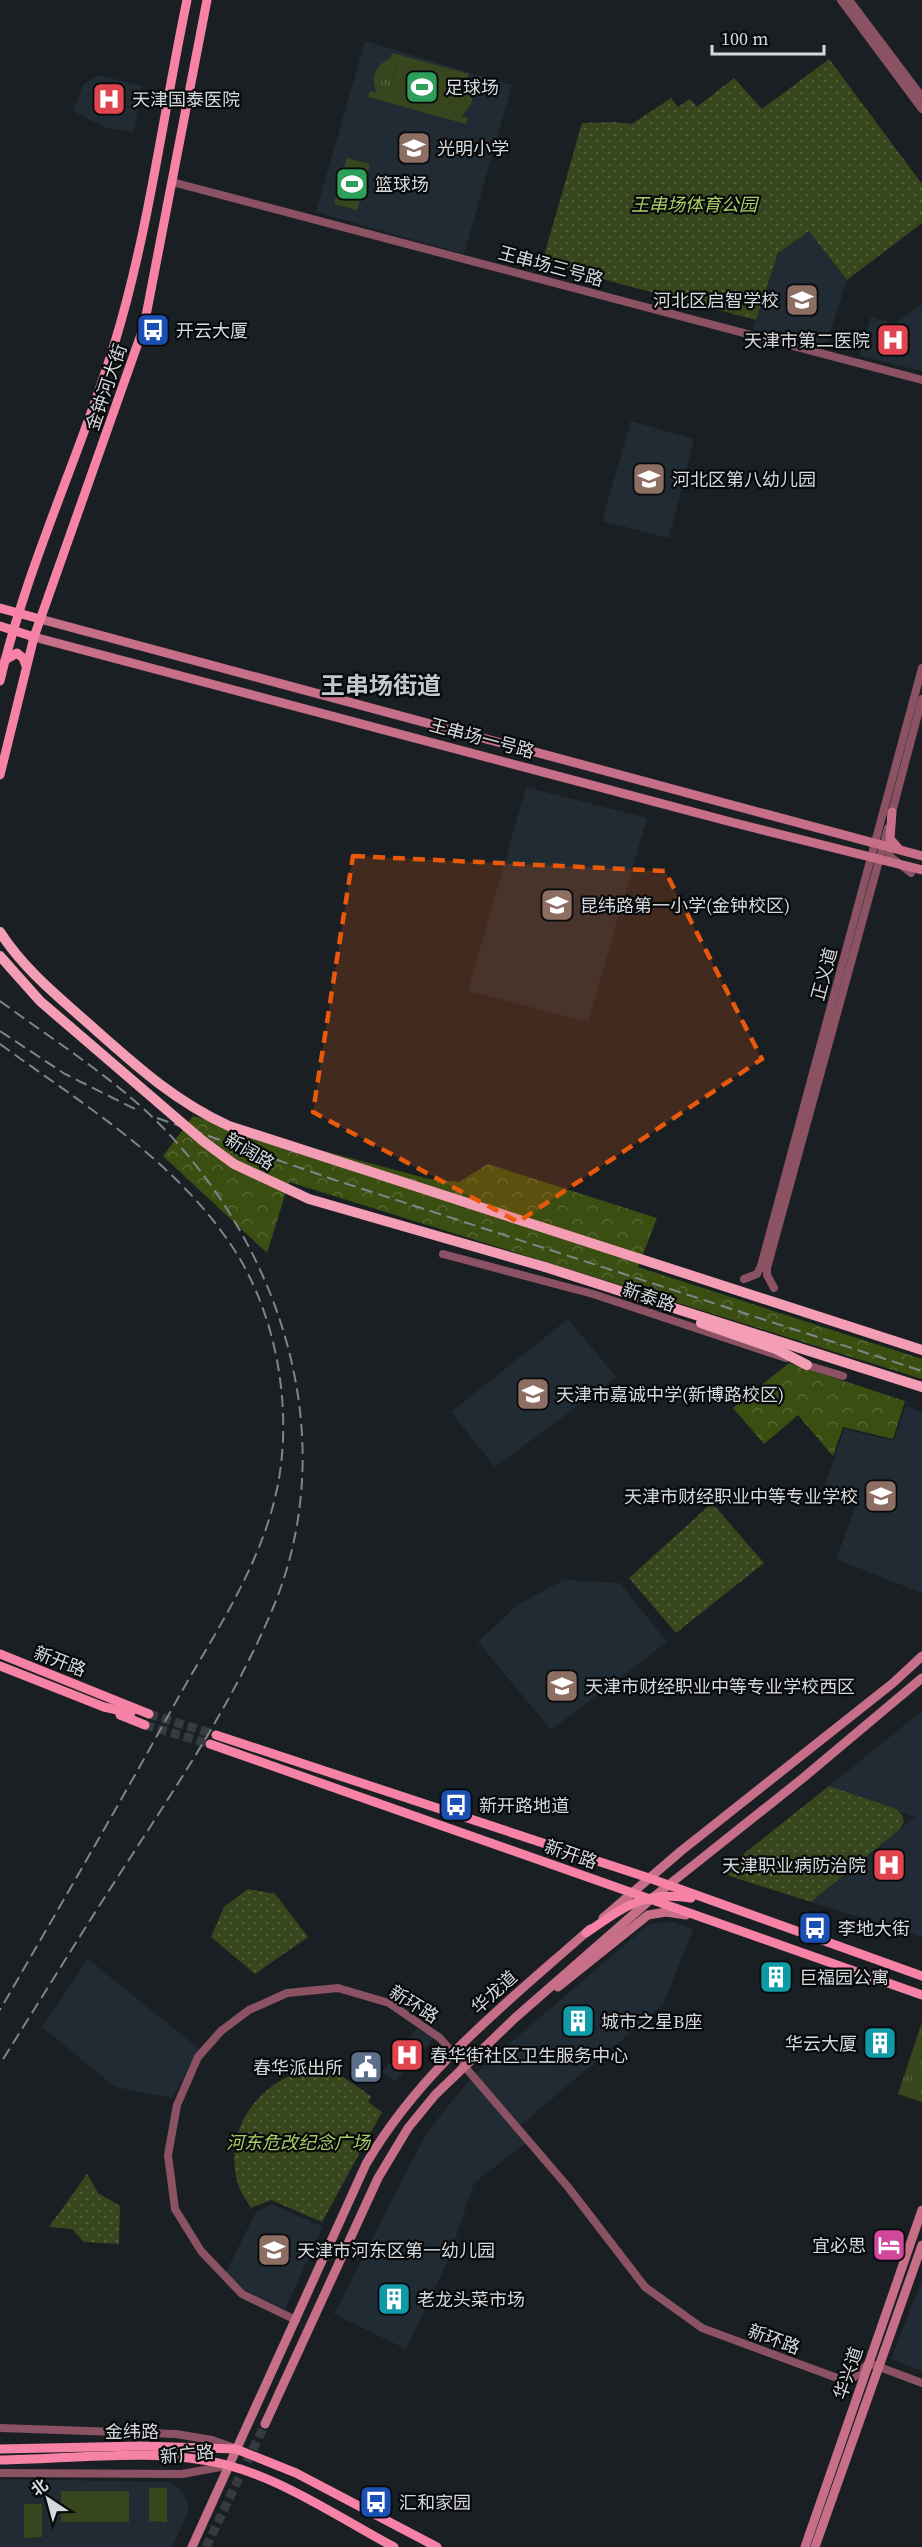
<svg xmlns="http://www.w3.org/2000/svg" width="922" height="2547" font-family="'Source Serif 4','Noto Sans SC',serif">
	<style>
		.built { fill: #212b33 }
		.grass { fill: url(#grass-tufts) }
		.forest { fill: url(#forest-crowns) }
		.park { fill: url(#park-dots) }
		.pitch { fill: #37461c; fill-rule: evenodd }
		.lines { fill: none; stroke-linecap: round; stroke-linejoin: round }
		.secondary-tunnel { stroke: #363b40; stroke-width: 9; stroke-dasharray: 9 4.5; stroke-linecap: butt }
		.primary-tunnel { stroke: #363b40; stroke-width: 9; stroke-dasharray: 9 4.5; stroke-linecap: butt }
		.tertiary { stroke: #8a5262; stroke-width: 8 }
		.secondary { stroke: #c76e88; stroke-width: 9 }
		.primary { stroke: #f683a6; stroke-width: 9 }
		.trunk { stroke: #f49eb6; stroke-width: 10 }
		.rail { stroke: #808488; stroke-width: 2; stroke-dasharray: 12 6; stroke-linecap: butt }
		.trunk-bridge { stroke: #f49eb6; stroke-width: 10 }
		.marked { fill: #e8590c; fill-opacity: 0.2; stroke: #e8590c; stroke-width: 4.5; stroke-dasharray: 12 8; stroke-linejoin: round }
		.labels { text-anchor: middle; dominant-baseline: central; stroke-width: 4.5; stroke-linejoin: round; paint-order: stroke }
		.poi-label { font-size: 18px; fill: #d6d9dc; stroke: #07090b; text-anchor: start }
		.park-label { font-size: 18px; font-style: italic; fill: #a8cf66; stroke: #07090b }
		.street-label { font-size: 18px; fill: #d6d9dc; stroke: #07090b }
		.district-label { font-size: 24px; font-weight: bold; fill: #c1c8ce; stroke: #07090b }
	</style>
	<defs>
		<pattern id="grass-tufts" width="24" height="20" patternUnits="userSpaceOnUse" patternTransform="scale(1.5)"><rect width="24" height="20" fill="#37461c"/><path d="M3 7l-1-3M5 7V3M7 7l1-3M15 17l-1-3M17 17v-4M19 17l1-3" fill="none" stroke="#53603c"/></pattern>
		<pattern id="forest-crowns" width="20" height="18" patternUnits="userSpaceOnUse" patternTransform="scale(1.5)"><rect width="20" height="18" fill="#3a4e11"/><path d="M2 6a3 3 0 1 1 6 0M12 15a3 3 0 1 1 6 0" fill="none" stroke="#566733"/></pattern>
		<pattern id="park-dots" width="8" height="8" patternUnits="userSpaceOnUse" patternTransform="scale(1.5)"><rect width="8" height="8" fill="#37461c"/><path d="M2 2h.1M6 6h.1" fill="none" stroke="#53603c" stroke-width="1.8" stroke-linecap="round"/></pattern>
	</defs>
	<rect width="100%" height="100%" fill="#1a1f24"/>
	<g class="built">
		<path d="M365 41 512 85 464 254 316 212Z"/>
		<path d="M98 75 142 86 134 132 106 128 73 111 83 85Z"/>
		<path d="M809 230 847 280 825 348 753 329 778 253Z"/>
		<path d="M922 304V371L859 356 871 317 895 324Z"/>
		<path d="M631 421 694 439 669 538 602 521Z"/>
		<path d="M526 787 647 818 588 1022 468 991Z"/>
		<path d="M568 1319 616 1377 495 1467 451 1412Z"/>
		<path d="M906 1406 922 1412V1593L836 1559 857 1503 824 1489 844 1429 894 1441Z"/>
		<path d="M564 1580 620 1583 667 1642 551 1730 478 1642 517 1605Z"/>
		<path d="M922 1711V1937L811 1902 915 1817 829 1786Z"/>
		<path d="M673 1922 693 1929 663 2005 516 2129 527 2142 474 2183 448 2261 406 2349 334 2314 425 2136 452 2101 481 2068 649 1924Z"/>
		<path d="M88 1959 199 2049 172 2098 115 2087 42 2027Z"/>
		<path d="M417 2028 434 2038 395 2082 382 2072Z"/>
		<path d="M272 2204 323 2227 285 2309 244 2290 225 2274 256 2212Z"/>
		<path d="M922 2280V2371L891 2359Z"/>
		<path d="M0 2479 167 2482 176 2486 184 2495 189 2505 187 2515 172 2547H0Z"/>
	</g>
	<g class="grass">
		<path d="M397 63 388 95C374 82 379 68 397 63Z"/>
		<path d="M456 79C466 87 469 98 460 108L447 111Z"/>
		<path d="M922 2022V2102L898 2094Z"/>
	</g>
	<g class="forest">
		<path d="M193 1116 429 1179 459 1182 488 1164 657 1218 638 1267 922 1359V1379L289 1182 267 1253 163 1156Z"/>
		<path d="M789 1363 905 1401 893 1439 843 1427 833 1456 798 1415 764 1444 733 1408Z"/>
	</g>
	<g class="park">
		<path d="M829 59 922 184V223L847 280 809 231 778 253 756 320 542 263 582 123 613 122 632 124 671 98 678 107 690 99 697 107 734 78 762 109Z"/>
		<path d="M712 1503 764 1563 676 1633 629 1578Z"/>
		<path d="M829 1786 896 1809 902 1815 904 1822 900 1829 811 1902 729 1876 726 1868Z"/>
		<path d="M248 1889 275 1894 308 1937 255 1974 211 1937 224 1907Z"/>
		<path d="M318 2066 330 2068 371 2096 368 2102 382 2112 322 2222 271 2200 251 2208C247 2201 240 2192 238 2184 221 2126 263 2077 318 2066Z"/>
		<path d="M87 2174 98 2193 120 2206 119 2244 84 2242 72 2229 49 2227Z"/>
	</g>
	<g class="pitch">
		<path d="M392 53 469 74C464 93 484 96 461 116L468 118 466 124 368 97 370 91 377 93C370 77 375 65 391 58ZM396 63 397 64 388 95C374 82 380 68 396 63ZM455 79C467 86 469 98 460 108L447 111Z"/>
		<path d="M347 158 370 164 357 210 334 204Z"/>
		<path d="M149 2488H167V2522L149 2521Z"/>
		<rect x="61" y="2491" width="68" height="31"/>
		<path d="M24 2504H42V2537L24 2538Z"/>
	</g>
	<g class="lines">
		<path class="secondary-tunnel" d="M206 2547 265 2424"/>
		<g class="primary-tunnel">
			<path d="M149 1714 216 1735"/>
			<path d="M145 1725 210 1744"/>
		</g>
		<g class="tertiary">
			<path d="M841 0 922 109"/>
			<path d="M849 0 922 97"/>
			<path d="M172 182 922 380"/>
			<path d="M891 816 922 699"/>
			<path d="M883 844 891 857 911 873"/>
			<path d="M443 1254 593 1294 786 1358"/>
			<path d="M744 1279 757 1274 761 1266 922 668"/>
			<path d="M774 1288 767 1275V1268L888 828"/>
			<path d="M803 1364 843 1376"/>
			<path d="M296 2320 242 2294 201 2251 175 2209 168 2155 177 2105 198 2057 221 2031 249 2010 287 1993 338 1988 389 2003 440 2038 568 2187 645 2287 702 2328 840 2379 853 2378 869 2363 922 2383"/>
			<path d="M0 2428 176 2434 212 2440 232 2447"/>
			<path d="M0 2473 182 2474 226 2466"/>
		</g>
		<g class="secondary">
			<path d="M40 619 922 856"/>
			<path d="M34 637 731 822 922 870"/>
			<path d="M892 812 890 839 899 849"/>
			<path d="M603 1918 681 1851 893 1683 922 1656"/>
			<path d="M558 1987 648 1915 666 1912 686 1915"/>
			<path d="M265 2424 378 2178 408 2128 435 2095 515 2018 651 1899 803 1778 922 1678"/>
			<path d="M192 2547 366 2164C421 2069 509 2001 590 1929"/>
			<path d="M805 2547 922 2210"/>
			<path d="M815 2547 922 2245"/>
		</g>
		<g class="primary">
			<path d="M0 608 40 619"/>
			<path d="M0 626 34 637"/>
			<path d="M5 660 17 653 23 658 26 666"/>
			<path d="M0 681C27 565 80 456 115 342 149 230 163 114 187 0"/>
			<path d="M0 775 34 637 144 326 207 0"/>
			<path d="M0 1654 149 1714"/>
			<path d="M0 1666 104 1707 131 1713"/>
			<path d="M120 1715 145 1725"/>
			<path d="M216 1735 649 1878 922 1976"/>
			<path d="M210 1744 922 1995"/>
			<path d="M586 1933C623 1908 643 1890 691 1898"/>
			<path d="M0 2449 142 2446 236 2449 296 2473 437 2547"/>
			<path d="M0 2460C72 2459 157 2447 227 2465 284 2480 342 2519 394 2547"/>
		</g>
		<g class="trunk">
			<path d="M0 932C23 968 56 995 89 1024 134 1064 174 1101 229 1126L922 1350"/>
			<path d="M545 1267 922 1387"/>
			<path d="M701 1323 776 1349 807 1365"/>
		</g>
		<g class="rail">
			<path d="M0 1001C57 1043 121 1082 169 1134 286 1260 341 1444 273 1608 236 1696 183 1776 132 1855 87 1924 44 1994 0 2064"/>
			<path d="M0 1031 65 1074 135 1109"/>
			<path d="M0 1044C81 1103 169 1156 227 1239 276 1307 294 1408 277 1489 261 1565 216 1631 178 1698 120 1803 60 1906 0 2010"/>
			<path d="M157 1118 335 1180 922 1371"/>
		</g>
		<path class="trunk-bridge" d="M0 956 40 1001 203 1141 234 1164 309 1199 545 1267"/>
	</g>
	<path class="marked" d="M353 856 665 871 762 1059 518 1222 313 1112Z"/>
	<defs>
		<symbol id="stadium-square" viewBox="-11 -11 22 22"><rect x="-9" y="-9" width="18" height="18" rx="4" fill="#2e9e5b" stroke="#07090b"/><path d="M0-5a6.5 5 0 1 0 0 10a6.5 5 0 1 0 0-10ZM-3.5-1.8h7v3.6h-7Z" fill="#fff"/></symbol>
		<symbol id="hospital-square" viewBox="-11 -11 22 22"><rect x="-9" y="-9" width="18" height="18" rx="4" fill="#e0444e" stroke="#07090b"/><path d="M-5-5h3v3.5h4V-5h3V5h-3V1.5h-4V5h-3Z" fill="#fff"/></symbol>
		<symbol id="school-square" viewBox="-11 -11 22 22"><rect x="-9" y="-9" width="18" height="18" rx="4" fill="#8d6e63" stroke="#07090b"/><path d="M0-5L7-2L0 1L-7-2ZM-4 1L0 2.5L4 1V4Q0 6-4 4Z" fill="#fff"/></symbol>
		<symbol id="bus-square" viewBox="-11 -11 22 22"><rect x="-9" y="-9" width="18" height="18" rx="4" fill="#1a4fb4" stroke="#07090b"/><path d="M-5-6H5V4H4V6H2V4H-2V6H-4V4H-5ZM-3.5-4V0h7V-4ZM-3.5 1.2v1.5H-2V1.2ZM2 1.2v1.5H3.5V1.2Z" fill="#fff"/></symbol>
		<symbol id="building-square" viewBox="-11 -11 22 22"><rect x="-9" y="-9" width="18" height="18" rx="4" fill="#0f9aa8" stroke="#07090b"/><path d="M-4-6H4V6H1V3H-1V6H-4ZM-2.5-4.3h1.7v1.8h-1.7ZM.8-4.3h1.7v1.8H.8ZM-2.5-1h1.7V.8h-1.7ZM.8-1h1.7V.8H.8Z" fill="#fff"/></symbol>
		<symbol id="civic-square" viewBox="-11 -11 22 22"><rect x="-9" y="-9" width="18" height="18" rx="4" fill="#5c6f8a" stroke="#07090b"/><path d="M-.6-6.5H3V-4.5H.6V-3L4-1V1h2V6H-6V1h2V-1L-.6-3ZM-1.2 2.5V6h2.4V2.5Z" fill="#fff"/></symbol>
		<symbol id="hotel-square" viewBox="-11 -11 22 22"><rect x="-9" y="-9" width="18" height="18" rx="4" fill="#d1479c" stroke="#07090b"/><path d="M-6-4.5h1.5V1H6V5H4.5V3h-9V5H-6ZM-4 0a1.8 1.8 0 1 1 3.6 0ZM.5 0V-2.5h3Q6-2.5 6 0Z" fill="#fff"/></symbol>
	</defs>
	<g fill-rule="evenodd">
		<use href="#stadium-square" x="403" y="68" width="38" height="38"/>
		<use href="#hospital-square" x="90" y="80" width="38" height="38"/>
		<use href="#school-square" x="395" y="129" width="38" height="38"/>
		<use href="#stadium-square" x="333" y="165" width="38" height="38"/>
		<use href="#school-square" x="783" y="281" width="38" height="38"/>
		<use href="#bus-square" x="134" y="311" width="38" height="38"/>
		<use href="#hospital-square" x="874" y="321" width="38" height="38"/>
		<use href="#school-square" x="630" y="460" width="38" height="38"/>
		<use href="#school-square" x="538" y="886" width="38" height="38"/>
		<use href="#school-square" x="514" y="1375" width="38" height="38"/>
		<use href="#school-square" x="862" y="1477" width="38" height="38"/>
		<use href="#school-square" x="543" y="1667" width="38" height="38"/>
		<use href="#bus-square" x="437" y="1786" width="38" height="38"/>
		<use href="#hospital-square" x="870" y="1846" width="38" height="38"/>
		<use href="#bus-square" x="796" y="1909" width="38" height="38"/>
		<use href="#building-square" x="757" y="1958" width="38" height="38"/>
		<use href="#building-square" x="559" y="2002" width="38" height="38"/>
		<use href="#building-square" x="861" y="2024" width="38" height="38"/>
		<use href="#hospital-square" x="388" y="2036" width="38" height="38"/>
		<use href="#civic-square" x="347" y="2048" width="38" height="38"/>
		<use href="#hotel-square" x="870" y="2226" width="38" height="38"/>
		<use href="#school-square" x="255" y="2231" width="38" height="38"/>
		<use href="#building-square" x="375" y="2280" width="38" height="38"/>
		<use href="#bus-square" x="357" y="2483" width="38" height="38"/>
	</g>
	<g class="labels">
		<g class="poi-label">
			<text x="445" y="87">足球场</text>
			<text x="132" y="99">天津国泰医院</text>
			<text x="437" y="148">光明小学</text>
			<text x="375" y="184">篮球场</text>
			<text x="779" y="300" text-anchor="end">河北区启智学校</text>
			<text x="176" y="330">开云大厦</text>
			<text x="870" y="340" text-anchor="end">天津市第二医院</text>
			<text x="672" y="479">河北区第八幼儿园</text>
			<text x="580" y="905">昆纬路第一小学(金钟校区)</text>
			<text x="556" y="1394">天津市嘉诚中学(新博路校区)</text>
			<text x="858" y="1496" text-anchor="end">天津市财经职业中等专业学校</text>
			<text x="585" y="1686">天津市财经职业中等专业学校西区</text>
			<text x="479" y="1805">新开路地道</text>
			<text x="866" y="1865" text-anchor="end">天津职业病防治院</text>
			<text x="838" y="1928">李地大街</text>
			<text x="799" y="1977">巨福园公寓</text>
			<text x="601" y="2021">城市之星B座</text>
			<text x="857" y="2043" text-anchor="end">华云大厦</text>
			<text x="430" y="2055">春华街社区卫生服务中心</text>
			<text x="343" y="2067" text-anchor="end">春华派出所</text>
			<text x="866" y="2245" text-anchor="end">宜必思</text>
			<text x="297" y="2250">天津市河东区第一幼儿园</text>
			<text x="417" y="2299">老龙头菜市场</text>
			<text x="399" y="2502">汇和家园</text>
		</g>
		<g class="park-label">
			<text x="694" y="204">王串场体育公园</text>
			<text x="298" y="2142">河东危改纪念广场</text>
		</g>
		<g class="street-label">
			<text transform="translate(551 266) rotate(15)">王串场三号路</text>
			<text transform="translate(106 387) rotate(-71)">金钟河大街</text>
			<text transform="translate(482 738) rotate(15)">王串场一号路</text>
			<text transform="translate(824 974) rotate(-75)">正义道</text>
			<text transform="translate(250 1151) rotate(31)">新阔路</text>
			<text transform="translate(649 1297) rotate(19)">新泰路</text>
			<text transform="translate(60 1661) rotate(21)">新开路</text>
			<text transform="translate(571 1854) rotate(19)">新开路</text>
			<text transform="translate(494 1992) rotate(-42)">华龙道</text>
			<text transform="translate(414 2004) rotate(32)">新环路</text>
			<text transform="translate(774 2339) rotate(20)">新环路</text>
			<text transform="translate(848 2373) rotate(-71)">华兴道</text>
			<text x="132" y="2431">金纬路</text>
			<text transform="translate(187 2454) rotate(-6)">新广路</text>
		</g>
		<g class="district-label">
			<text x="381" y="685">王串场街道</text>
		</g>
	</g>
	<g transform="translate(48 2499) rotate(324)" stroke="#07090b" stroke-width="4.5" paint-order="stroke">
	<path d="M0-4.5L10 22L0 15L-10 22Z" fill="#d6d9dc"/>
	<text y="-9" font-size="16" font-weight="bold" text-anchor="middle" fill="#d6d9dc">北</text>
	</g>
	<path d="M712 45v9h112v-9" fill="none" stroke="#d6d9dc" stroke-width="3"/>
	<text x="721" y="45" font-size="18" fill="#d6d9dc" stroke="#07090b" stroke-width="4.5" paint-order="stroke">100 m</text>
</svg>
